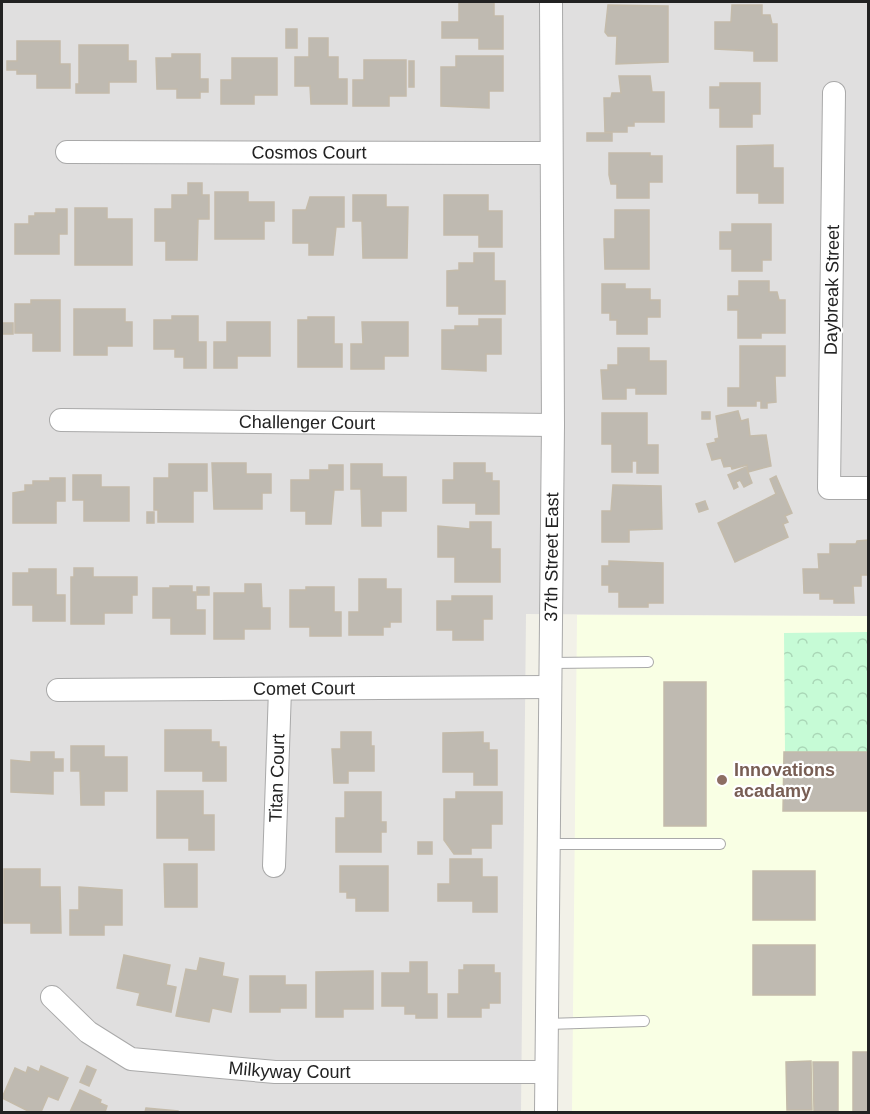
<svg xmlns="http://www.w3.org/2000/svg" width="870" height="1114" font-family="Helvetica,sans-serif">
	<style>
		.residential { fill: #e0dfdf }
		.education { fill: #f9ffe4 }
		.park { fill: url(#park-crowns) }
		.building { fill: #bfbab1; stroke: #c4bbaa; stroke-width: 1.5 }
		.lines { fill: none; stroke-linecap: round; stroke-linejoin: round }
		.lane-casing { stroke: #a9a9a9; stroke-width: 12 }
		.street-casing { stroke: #a9a9a9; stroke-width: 24 }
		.lane { stroke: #fff; stroke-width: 10 }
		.street { stroke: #fff; stroke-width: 22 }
		.education-dot { fill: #8d6e63; stroke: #fff; stroke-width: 2 }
		.labels { text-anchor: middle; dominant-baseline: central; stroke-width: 4.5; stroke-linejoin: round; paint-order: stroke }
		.street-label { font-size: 18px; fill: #222; stroke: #fff }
		.education-label { font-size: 18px; font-weight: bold; fill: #785e54; stroke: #fff; text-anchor: start }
	</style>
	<defs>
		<pattern id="park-crowns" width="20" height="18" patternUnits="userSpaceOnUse" patternTransform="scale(1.5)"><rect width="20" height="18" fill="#c6fbd6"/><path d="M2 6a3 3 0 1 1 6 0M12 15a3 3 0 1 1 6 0" fill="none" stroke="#aad7b7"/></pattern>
	</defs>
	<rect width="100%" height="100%" fill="#f2f1e8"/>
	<path class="residential" d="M2 2H868V616L526 614 521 1112H2Z"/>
	<path class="education" d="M577 615 868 616V1112H572Z"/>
	<path class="park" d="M868 632V752H785L784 633Z"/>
	<g class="building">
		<path d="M459 2H494V16H503V49H479V38H442V22H459Z"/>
		<path d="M608 5 668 6V62L616 64 617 36H608L605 32Z"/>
		<path d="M732 5H762V15H770L772 24H777V61H754V51L715 49V22H731Z"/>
		<rect x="286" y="29" width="11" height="19"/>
		<path d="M309 38H328V57H338V79H347V104H311L310 86H295V57H309Z"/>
		<path d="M17 41H60V64H70V88H37V74H17V70H7V61H17Z"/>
		<path d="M79 45H128V61H136V82H109V93H76V84H79Z"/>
		<path d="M172 54H200V79H208V92H200V98H177V89H157L156 58H172Z"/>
		<path d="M456 56H503V91H489V108L441 106V67H456Z"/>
		<path d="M232 58H277V95H254V104H221V80H232Z"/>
		<path d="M364 60H406V96H389V106H353V80H364Z"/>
		<rect x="409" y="61" width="5" height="26"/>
		<path d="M619 76H650L652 92H664V122H634V126H627V132H605L604 98H611L612 93H621Z"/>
		<path d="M720 83H760V114H752V127H720V108H710V87H720Z"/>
		<rect x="587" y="133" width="25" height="8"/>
		<path d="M773 145V168H783V203H759V193H737V146Z"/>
		<path d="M609 153H650V156H662V182H649V198H617V184H611L609 175Z"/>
		<path d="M188 183H202V195H209V219H198L197 260H166V241H155V209H172V195H188Z"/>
		<path d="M215 192H248V202H274V221H264V239H215Z"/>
		<path d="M353 195H386V207H408L407 258H363L362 221H353Z"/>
		<path d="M444 195H488V211H502V247H479V235H444Z"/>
		<path d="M310 197H344V227H336L333 255H309V243H293V210H306Z"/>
		<path d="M75 208H107V219H132V265H75Z"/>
		<path d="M56 209H67V234H59V254H15V224H29V216H35V213H56Z"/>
		<path d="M615 210H649V269H605L604 239H615Z"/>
		<path d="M732 224H771V260H762V271H732V249H720V232H732Z"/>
		<path d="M474 253H494V281H505V314H459V306H447V271L459 270V263H474Z"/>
		<path d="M739 281H769V292H777L779 300H785V333H761V338H738V310H728V296H739Z"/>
		<path d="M602 284H625V289H650V300H660V317H647V334H617V320H610V313H602Z"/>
		<path d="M31 300H60V351H33V333H15V304H31Z"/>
		<path d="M74 309H125V322H132V346H107V355H74Z"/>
		<path d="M172 316H198V342H206V368H184V357H175V349H154V320H172Z"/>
		<path d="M308 317H334V344H342V367H298V320H308Z"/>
		<path d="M479 319H501V354H486V371L442 369V330H455V326H479Z"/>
		<path d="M227 322H270V356H237V368H214V342H227Z"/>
		<path d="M362 322H408V356H384V369H351V344H363Z"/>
		<rect x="2" y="323" width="11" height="11"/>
		<path d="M740 346H785V376H775L776 402 767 403V408H761V401H756V406H728V388H740Z"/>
		<path d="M618 348H649V361H666V394H636V388H626V399H603L601 370H608V365H618Z"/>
		<path d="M738 411 741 421 748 419 750 436 766 435 771 466 748 472 747 465 732 469 731 466 724 467 721 458 712 460 707 444 716 442 715 439 719 438 716 416Z"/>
		<rect x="702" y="412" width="8" height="7"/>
		<path d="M602 413H647V445H658V473H637V461H632V472H612V444H602Z"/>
		<path d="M212 463H246V474H271V493H262V509H214Z"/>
		<path d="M454 463H485V473H492V481H499V514H476V503H443V480H454Z"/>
		<path d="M169 464H207V491H193V522H158V510H154V478H169Z"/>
		<path d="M351 464H382V477H406V511H381V526H362L361 489H351Z"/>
		<path d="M329 465H343V490H334L331 524H306V511H291V480H310V470H329Z"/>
		<path d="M746 467 752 483 744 487 740 480 736 482 738 487 734 489 728 475Z"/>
		<path d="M73 475H101V487H129V521H84V500H73Z"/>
		<path d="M776 476 792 513 785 516 788 522 783 524 788 537 735 562 718 523 776 494 770 479Z"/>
		<path d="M50 478H65V501H56V523H13V493L25 491V485H33V481H50Z"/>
		<path d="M613 485 661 486 662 529 629 530V542H602V511H611Z"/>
		<path d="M705 501 708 509 699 512 696 504Z"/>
		<rect x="147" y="512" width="7" height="11"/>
		<path d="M470 522H491V549H500V582H455V557H438V526L470 529Z"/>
		<path d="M868 540V592V575H861V586H853L854 603H834V599H820V593H804L803 569H819L818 554H830V544H856L857 541Z"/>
		<path d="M609 561 663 563V603H648V607H619V592H609V585H602V566H609Z"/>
		<path d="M74 568H93V577H137V595H132V613H104V624H71V577H74Z"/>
		<path d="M29 569H56V595H65V621H33V605H13V573H29Z"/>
		<path d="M359 579H386V589H401V622H390V627H383V635H349V612H359Z"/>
		<path d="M245 584H261L262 608H270V629H244V639H214V593H245Z"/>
		<path d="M170 586H192V592H196V610H205V634H171V618H153V588H170Z"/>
		<rect x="197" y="587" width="12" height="8"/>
		<path d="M306 587H334V612H341V636H310V627H290V590H306Z"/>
		<path d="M452 596H492V619H483V640H453V630H437V601H452Z"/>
		<rect x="664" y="682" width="42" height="144"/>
		<path d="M165 730H211V742H219V747H226V781H203V771H165Z"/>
		<path d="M341 732H371V746H374V771H348V783H334L332 749H341Z"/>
		<path d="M483 732V743H489V750H497V785H474V772H443V733Z"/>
		<path d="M71 746H104V757H127V791H104V805H81L80 771H71Z"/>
		<path d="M31 752H54V759H63V771H53V794L11 792V760L31 762Z"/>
		<path d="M784 752H868V811H783Z"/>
		<path d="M157 791H203V815H214V850H189V838H157Z"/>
		<path d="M345 792H381V822H386V832H381V852H336V818H345Z"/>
		<path d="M456 792H502V824H491V848H471V854H454L444 840V799H456Z"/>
		<rect x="418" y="842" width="14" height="12"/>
		<path d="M450 859H482V877H497V912H473V901H438V884H450Z"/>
		<path d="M164 864H197V907H165Z"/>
		<path d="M340 866H388V911H356V898H347V892H340Z"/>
		<path d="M4 869H40V887H60L61 933H31V923H4Z"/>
		<rect x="753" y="871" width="62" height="49"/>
		<path d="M79 887 122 890V925H104V935H70V910H79Z"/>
		<rect x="753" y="945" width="62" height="50"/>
		<path d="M124 955 170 965 166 985 176 987 171 1012 137 1005 140 993 117 988Z"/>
		<path d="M200 958 224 963 222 976 238 979 231 1012 212 1008 209 1022 176 1016 186 969 197 971Z"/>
		<path d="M410 962H427V994H437V1018H416V1014H405V1006H382V973H410Z"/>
		<path d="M464 965H494V973H500V1003H489V1008H481V1017H448V994H459V970H464Z"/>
		<path d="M373 971V1009H343V1017H316V972Z"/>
		<path d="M250 976H285V985H306V1008H280V1012H250Z"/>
		<rect x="853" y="1052" width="15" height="60"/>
		<path d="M811 1061 812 1110H787L786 1062Z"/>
		<path d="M813 1062H838V1111H814Z"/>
		<path d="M41 1066 68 1078 58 1100 48 1096 41 1112H30L2 1098 15 1068 26 1073 28 1067 39 1072Z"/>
		<path d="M87 1066 96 1070 89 1086 80 1082Z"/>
		<path d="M80 1090 101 1100 100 1103 107 1106 105 1112H70Z"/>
		<path d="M146 1108 178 1111V1112H145Z"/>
	</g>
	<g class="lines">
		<defs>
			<g id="lane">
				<path d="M550 663 648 662"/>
				<path d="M549 844H720"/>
				<path d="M547 1024 644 1021"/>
			</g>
			<g id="street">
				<path d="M834 93 829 488H868"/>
				<path id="s1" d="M67 152 549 153"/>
				<path id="s2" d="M61 420 553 425"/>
				<path id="s3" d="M58 690 550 687"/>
				<path id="s4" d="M274 866 280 689"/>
				<path id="s5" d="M52 997 88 1032 131 1059 275 1072H546"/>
				<path id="s6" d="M546 1112 553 425 551 2"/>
			</g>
		</defs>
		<use href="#lane" class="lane-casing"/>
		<use href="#street" class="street-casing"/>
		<use href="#lane" class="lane"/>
		<use href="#street" class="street"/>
	</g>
	<circle class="education-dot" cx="722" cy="780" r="6"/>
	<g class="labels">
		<g class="street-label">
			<text stroke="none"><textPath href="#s1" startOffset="242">Cosmos Court</textPath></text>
			<text transform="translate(832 290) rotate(-89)">Daybreak Street</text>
			<text stroke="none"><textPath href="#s2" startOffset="246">Challenger Court</textPath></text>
			<text stroke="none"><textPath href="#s6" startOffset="555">37th Street East</textPath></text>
			<text stroke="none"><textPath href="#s3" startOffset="246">Comet Court</textPath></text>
			<text stroke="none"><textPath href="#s4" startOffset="88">Titan Court</textPath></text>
			<text stroke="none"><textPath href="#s5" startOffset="260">Milkyway Court</textPath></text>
		</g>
		<g class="education-label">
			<text x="734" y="770">Innovations<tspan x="734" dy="21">acadamy</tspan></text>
		</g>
	</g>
	<rect width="870" height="1114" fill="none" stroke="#222222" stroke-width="6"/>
</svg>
